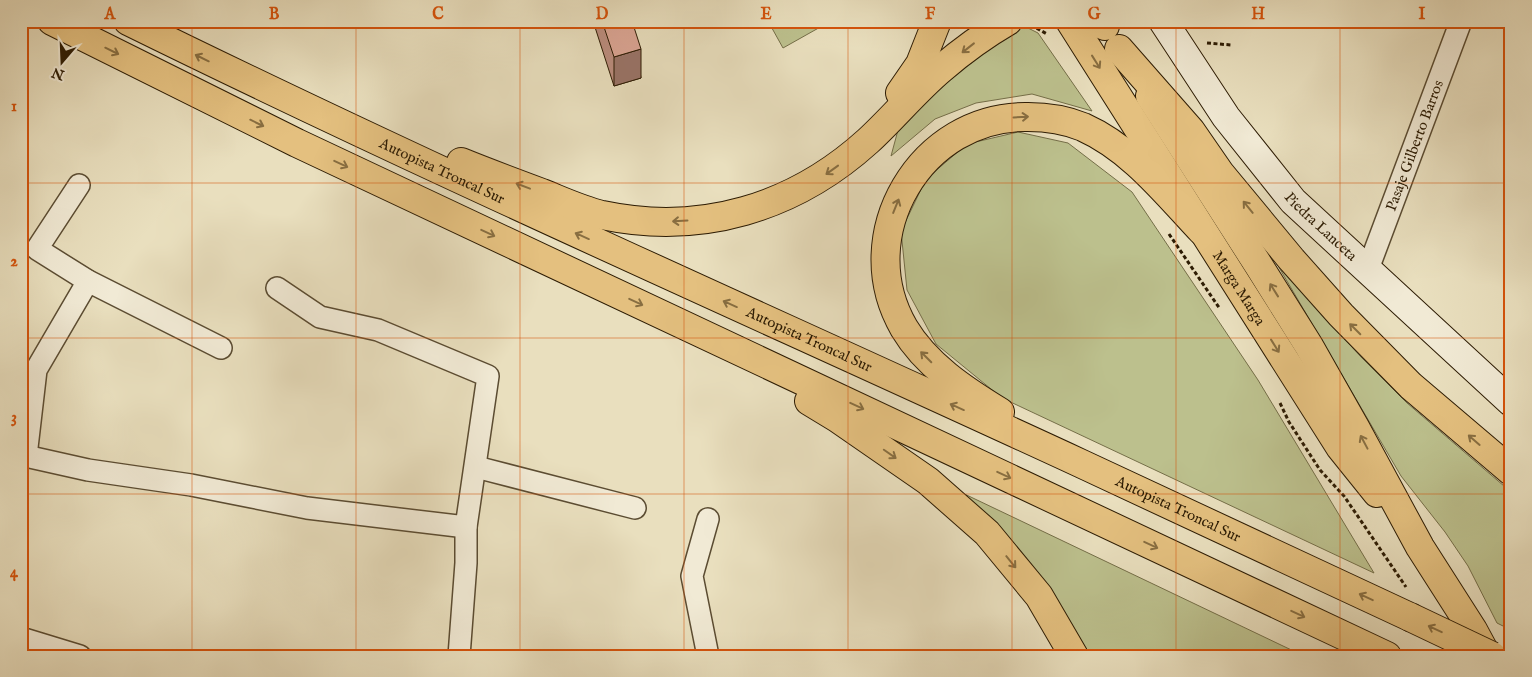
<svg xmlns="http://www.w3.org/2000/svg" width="1532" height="677" font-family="'IM FELL English',serif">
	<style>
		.green { fill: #bcc08d; stroke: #746e48 }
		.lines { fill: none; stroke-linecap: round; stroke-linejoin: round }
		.street-casing { stroke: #5b4c32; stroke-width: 24 }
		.secondary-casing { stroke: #2c1b03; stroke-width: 30 }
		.primary-casing { stroke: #2c1b03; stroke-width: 30 }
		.highway-casing { stroke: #2c1b03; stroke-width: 30 }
		.path { stroke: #2c1b03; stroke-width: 3; stroke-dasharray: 4 2.5; stroke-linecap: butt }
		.street { stroke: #f1ead5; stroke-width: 21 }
		.secondary { stroke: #f1ead5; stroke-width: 28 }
		.primary { stroke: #e4c07f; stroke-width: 28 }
		.highway { stroke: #e4c07f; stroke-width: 28 }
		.highway-bridge-casing { stroke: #2c1b03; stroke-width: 30; stroke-linecap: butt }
		.highway-bridge { stroke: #e4c07f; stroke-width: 28 }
		.wall { fill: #bb8d7e; stroke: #2c1b03 }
		.shaded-wall { fill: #997367; stroke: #2c1b03 }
		.building { fill: #daa493; stroke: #2c1b03 }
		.oneway { stroke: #886e41 }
		.grid { fill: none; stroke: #d5530b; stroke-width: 1; stroke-opacity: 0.55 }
		.labels { text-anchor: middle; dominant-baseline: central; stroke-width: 4.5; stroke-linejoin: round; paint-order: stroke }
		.street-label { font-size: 15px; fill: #2c1b03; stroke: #f1ead5 }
		.neatline { fill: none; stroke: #d5530b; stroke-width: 2 }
		.grid-label { font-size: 16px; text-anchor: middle; font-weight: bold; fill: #d5530b }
	</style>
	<rect width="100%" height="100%" fill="#e9dfbe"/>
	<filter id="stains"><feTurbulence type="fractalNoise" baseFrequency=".004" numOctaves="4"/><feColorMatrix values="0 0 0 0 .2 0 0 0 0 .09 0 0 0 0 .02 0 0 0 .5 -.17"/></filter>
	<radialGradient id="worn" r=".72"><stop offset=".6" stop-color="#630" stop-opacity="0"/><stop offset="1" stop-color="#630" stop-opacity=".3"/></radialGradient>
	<g class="green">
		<path d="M768 21H831L783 48Z"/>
		<path d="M1022 25 1038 33 1092 111 1032 94 976 103 935 119 891 156 901 119 981 51Z"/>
		<path d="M1018 132 1068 143 1132 192 1258 380 1374 573 1002 398 936 344 907 290 901 231 926 179 967 144Z"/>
		<path d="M1277 264 1361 357 1407 403 1511 492V630L1497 623 1468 566 1445 532 1401 476Z"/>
		<path d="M954 489 1304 656H1084Z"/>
	</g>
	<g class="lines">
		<defs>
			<g id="street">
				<path d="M79 185 37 249 88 281 221 348"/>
				<path id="s1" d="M1368 269 1461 21"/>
				<path d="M277 288 320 317 378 330 488 376 466 527V563L459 656"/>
				<path d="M21 455 88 470 191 485 307 508 466 527"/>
				<path d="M26 456 36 370 88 281"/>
				<path d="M476 467 635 508"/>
				<path d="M21 638 80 656"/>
				<path d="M708 656 692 576 708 519"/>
			</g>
			<g id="secondary">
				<path id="s2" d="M1163 21 1226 117 1293 201 1511 402"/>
			</g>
			<g id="primary">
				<path id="s3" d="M1070 21 1340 447 1377 493"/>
				<path d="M1150 96 1259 266 1309 346 1356 429 1420 547 1473 630 1487 656"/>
			</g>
			<g id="highway">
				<path d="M52 21 297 143 1387 656"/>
				<path id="s4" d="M128 21C443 176 764 317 1082 464 1192 515 1301 566 1410 617"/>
				<path d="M1094 21 1105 26"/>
				<path d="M1119 49 1191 131 1220 173 1292 260 1341 315 1411 386 1511 471"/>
				<path d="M900 93 920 64 937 21"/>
				<path d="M461 162C488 173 515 183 542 193 562 201 581 210 602 215 701 236 794 208 868 141 893 118 915 91 941 69 962 51 984 35 1008 21"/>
				<path d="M809 401 837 418 928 481 987 533 1039 596 1074 656"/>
				<path d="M1000 412C964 390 926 365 904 328 850 235 921 115 1028 117 1047 117 1066 120 1083 127 1132 149 1166 193 1202 231"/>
			</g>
		</defs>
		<use href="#street" class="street-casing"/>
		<use href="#secondary" class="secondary-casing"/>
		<use href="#primary" class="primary-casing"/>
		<use href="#highway" class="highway-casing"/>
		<g class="path">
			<path d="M1032 24 1033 26 1047 34"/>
			<path d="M1207 43 1231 45"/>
			<path d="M1169 234 1220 309"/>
			<path d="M1280 403 1289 422 1320 470 1344 496 1406 587"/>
		</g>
		<use href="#street" class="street"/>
		<use href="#secondary" class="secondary"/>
		<use href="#primary" class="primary"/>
		<use href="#highway" class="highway"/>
		<defs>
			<path id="highway-bridge" d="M1410 617 1492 656"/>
		</defs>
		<use href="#highway-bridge" class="highway-bridge-casing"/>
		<use href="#highway-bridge" class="highway-bridge"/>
	</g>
	<path class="wall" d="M593 21H632L641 78 614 86Z"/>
	<path class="shaded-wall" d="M641 49V78L614 86V57Z"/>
	<path class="building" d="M602 21H632L641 49 614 57Z"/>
	<defs><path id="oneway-shaft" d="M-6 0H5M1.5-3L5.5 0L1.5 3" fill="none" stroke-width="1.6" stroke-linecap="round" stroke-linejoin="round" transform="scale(1.25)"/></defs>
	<g class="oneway">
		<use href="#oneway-shaft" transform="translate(968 48) rotate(142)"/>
		<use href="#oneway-shaft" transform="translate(112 51) rotate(26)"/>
		<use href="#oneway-shaft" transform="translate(202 58) rotate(-154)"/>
		<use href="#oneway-shaft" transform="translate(1096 62) rotate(58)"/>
		<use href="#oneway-shaft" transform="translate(1021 117) rotate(-3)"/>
		<use href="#oneway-shaft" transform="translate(257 123) rotate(26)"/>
		<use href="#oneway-shaft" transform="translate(341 164) rotate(25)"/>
		<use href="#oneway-shaft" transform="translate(832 170) rotate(144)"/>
		<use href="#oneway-shaft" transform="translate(523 186) rotate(-159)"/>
		<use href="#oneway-shaft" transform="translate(896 206) rotate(-68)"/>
		<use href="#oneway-shaft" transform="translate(1248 207) rotate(-129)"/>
		<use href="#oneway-shaft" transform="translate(680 221) rotate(177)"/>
		<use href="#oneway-shaft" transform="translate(488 233) rotate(25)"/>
		<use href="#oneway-shaft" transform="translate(582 236) rotate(-156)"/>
		<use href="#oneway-shaft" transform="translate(1274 290) rotate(-122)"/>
		<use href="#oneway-shaft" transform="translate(636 302) rotate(25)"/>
		<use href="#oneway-shaft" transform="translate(730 304) rotate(-156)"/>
		<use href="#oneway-shaft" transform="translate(1355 329) rotate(-135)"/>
		<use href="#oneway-shaft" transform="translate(1275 346) rotate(58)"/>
		<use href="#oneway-shaft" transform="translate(926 357) rotate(-135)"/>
		<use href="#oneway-shaft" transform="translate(857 406) rotate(25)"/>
		<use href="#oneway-shaft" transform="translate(957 407) rotate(-156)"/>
		<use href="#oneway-shaft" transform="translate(1474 440) rotate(-139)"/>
		<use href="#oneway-shaft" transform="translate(1364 442) rotate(-118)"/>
		<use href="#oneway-shaft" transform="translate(890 454) rotate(35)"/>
		<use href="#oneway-shaft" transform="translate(1004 475) rotate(25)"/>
		<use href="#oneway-shaft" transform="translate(1151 545) rotate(25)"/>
		<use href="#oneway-shaft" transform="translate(1011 562) rotate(51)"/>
		<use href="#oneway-shaft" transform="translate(1366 597) rotate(-155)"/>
		<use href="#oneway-shaft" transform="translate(1298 614) rotate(25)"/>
		<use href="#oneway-shaft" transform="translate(1435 629) rotate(-155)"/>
	</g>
	<path class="grid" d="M192 21V656M356 21V656M520 21V656M684 21V656M848 21V656M1012 21V656M1176 21V656M1340 21V656M21 183H1511M21 338H1511M21 494H1511"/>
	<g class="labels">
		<g class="street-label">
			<text stroke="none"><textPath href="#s1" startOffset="132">Pasaje Gilberto Barros</textPath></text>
			<text stroke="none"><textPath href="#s4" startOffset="348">Autopista Troncal Sur</textPath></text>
			<text stroke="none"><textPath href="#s2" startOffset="260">Piedra Lanceta</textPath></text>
			<text stroke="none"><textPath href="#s3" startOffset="316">Marga Marga</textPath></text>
			<text stroke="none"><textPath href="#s4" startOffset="752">Autopista Troncal Sur</textPath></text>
			<text stroke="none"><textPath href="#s4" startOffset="1158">Autopista Troncal Sur</textPath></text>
		</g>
	</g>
	<rect width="1532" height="677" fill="none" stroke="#e9dfbe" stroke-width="55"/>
	<g transform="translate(62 62) rotate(199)" stroke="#f1ead5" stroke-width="4" paint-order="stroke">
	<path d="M0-4L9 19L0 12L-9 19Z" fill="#2c1b03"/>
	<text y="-8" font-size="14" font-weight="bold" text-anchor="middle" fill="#2c1b03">N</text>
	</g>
	<rect x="28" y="28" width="1476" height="622" class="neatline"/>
	<g class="grid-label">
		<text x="110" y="19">A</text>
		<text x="274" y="19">B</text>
		<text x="438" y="19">C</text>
		<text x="602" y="19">D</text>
		<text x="766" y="19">E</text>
		<text x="930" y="19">F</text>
		<text x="1094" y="19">G</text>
		<text x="1258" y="19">H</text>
		<text x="1422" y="19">I</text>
		<text x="14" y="111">1</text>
		<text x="14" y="266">2</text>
		<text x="14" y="422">3</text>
		<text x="14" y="577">4</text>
	</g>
	<rect width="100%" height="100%" filter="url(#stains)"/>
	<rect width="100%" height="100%" fill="url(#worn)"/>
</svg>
